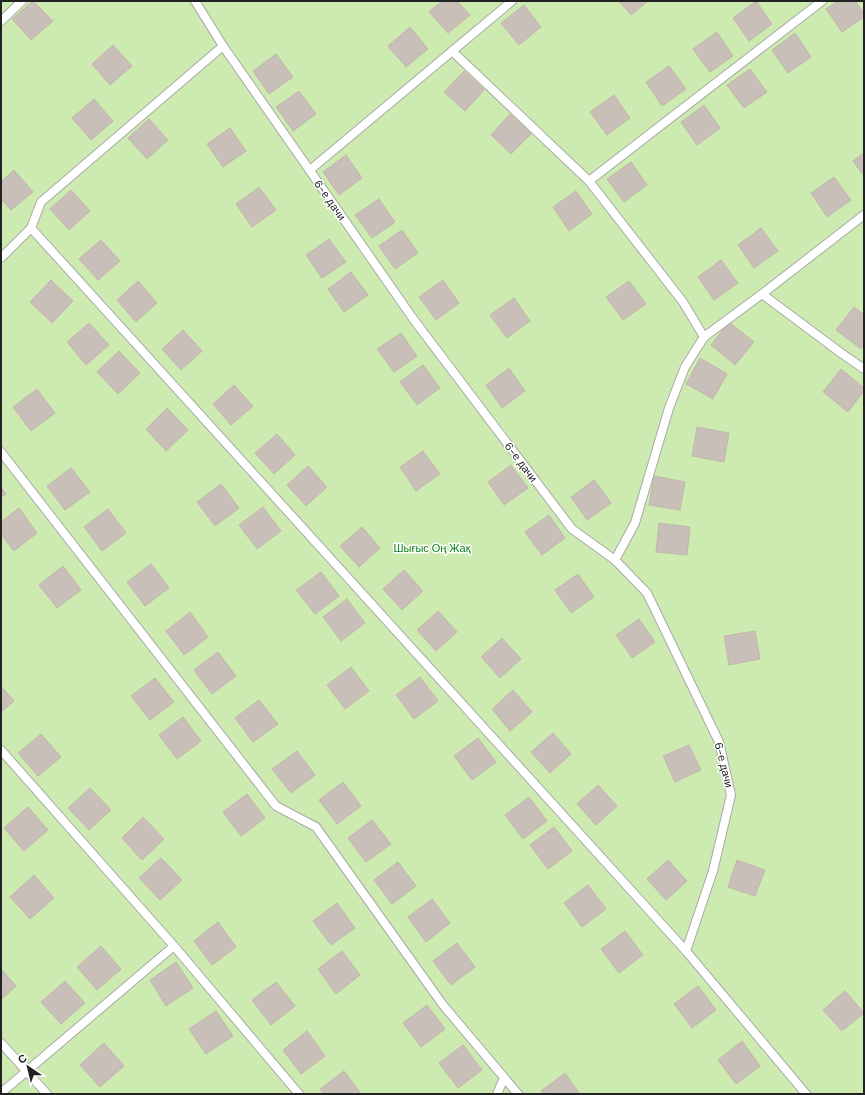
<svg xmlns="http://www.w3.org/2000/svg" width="865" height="1095" font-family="'DM Sans',sans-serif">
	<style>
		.grass { fill: #cdebb0 }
		.building { fill: #c7bfb8; stroke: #c4b6ab }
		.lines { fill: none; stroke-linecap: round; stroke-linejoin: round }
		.service-casing { stroke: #a9a9a9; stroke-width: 10 }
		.service { stroke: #fff; stroke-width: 8 }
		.labels { text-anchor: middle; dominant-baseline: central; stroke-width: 3; stroke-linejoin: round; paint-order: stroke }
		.street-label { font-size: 11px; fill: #222; stroke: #fff }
		.park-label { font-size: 11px; fill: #0c8416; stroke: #fff }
	</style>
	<rect width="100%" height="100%" fill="#f2efe9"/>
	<rect class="grass" x="1" y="1" width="863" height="1093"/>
	<g class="building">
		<path d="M33 1 53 21 31 40 12 19Z"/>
		<path d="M442 1H457L470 15 448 33 429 12Z"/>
		<path d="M619 1H648L631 15Z"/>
		<path d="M756 1 772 24 749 41 733 18Z"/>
		<path d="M838 1H855L864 13V17L842 32 826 9Z"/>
		<path d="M524 5 541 27 519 45 501 23Z"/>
		<path d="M410 27 428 49 406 67 388 46Z"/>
		<path d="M717 32 733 56 710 72 693 49Z"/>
		<path d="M795 33 811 57 788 73 772 50Z"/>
		<path d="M113 45 132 66 110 85 92 64Z"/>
		<path d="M276 54 293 77 269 94 253 71Z"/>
		<path d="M669 66 686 89 662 106 646 82Z"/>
		<path d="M750 69 767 92 744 108 727 85Z"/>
		<path d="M464 71 484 90 465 111 444 92Z"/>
		<path d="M299 91 316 114 293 131 276 107Z"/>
		<path d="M614 95 630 118 607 135 590 112Z"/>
		<path d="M94 99 113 121 91 140 72 118Z"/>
		<path d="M704 105 720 128 697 145 681 122Z"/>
		<path d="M510 114 531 134 511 154 491 135Z"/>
		<path d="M149 119 168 140 147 159 128 138Z"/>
		<path d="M230 128 246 151 223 167 207 144Z"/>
		<path d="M864 153V176L853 161Z"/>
		<path d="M346 155 362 178 339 195 323 172Z"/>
		<path d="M631 162 647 185 624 202 607 179Z"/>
		<path d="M14 170 33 192 11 210 1 199V182Z"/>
		<path d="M834 177 851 200 827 217 811 193Z"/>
		<path d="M259 187 276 210 252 227 236 204Z"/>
		<path d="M71 190 90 211 69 230 50 209Z"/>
		<path d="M576 191 592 214 569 231 553 207Z"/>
		<path d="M379 199 395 222 372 238 355 215Z"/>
		<path d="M761 228 778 251 754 268 738 245Z"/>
		<path d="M402 230 418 253 395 269 379 246Z"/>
		<path d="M329 239 346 262 322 278 306 255Z"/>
		<path d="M101 240 120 261 98 280 79 259Z"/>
		<path d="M721 260 738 283 714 300 698 277Z"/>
		<path d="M351 272 368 295 344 312 328 289Z"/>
		<path d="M51 280 73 301 52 323 30 302Z"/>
		<path d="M443 280 459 303 436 320 419 297Z"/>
		<path d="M138 281 157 303 136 322 117 300Z"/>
		<path d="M629 281 646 304 623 320 606 297Z"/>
		<path d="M514 298 530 321 507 338 490 315Z"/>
		<path d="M854 307 864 315V346L861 349 836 330Z"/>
		<path d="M729 322 754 342 735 365 711 345Z"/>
		<path d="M89 323 109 345 86 365 67 342Z"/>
		<path d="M183 330 202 351 181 370 162 349Z"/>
		<path d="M401 333 417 356 394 372 377 349Z"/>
		<path d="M119 351 140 373 118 394 97 372Z"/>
		<path d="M700 358 727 374 713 399 686 384Z"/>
		<path d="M423 365 440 388 417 405 400 382Z"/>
		<path d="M509 368 525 391 502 408 486 385Z"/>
		<path d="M841 369 864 388V391L848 412 823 392Z"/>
		<path d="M234 385 253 406 231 425 213 404Z"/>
		<path d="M37 389 55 413 31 431 13 407Z"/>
		<path d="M167 408 188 430 166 451 146 429Z"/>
		<path d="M697 427 729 433 724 462 692 456Z"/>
		<path d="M277 434 295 455 274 474 255 453Z"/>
		<path d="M423 451 440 474 416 491 400 467Z"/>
		<path d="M511 465 528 488 504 505 488 482Z"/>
		<path d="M308 466 327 487 306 506 287 485Z"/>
		<path d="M71 468 90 492 65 510 47 486Z"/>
		<path d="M654 476 685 482 680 510 649 505Z"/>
		<path d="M594 480 611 503 587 520 571 497Z"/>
		<path d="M221 484 239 508 215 526 197 502Z"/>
		<path d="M1 487 6 494 1 497Z"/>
		<path d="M263 507 281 531 257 549 239 525Z"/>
		<path d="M19 508 37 533 14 551 1 534V522Z"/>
		<path d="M108 509 126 533 102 551 84 527Z"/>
		<path d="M549 515 565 538 542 555 525 532Z"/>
		<path d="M659 523 690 527 687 555 656 552Z"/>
		<path d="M362 527 380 548 359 567 340 546Z"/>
		<path d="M151 564 169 588 145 606 127 582Z"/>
		<path d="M63 566 81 590 57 608 39 585Z"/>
		<path d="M404 570 423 591 402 610 383 589Z"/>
		<path d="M321 572 339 596 315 614 296 590Z"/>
		<path d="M578 574 594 597 571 613 555 590Z"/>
		<path d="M347 599 365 623 341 641 323 617Z"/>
		<path d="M438 611 457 632 436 651 417 630Z"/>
		<path d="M190 612 208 637 184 655 166 631Z"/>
		<path d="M639 619 655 642 632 658 616 635Z"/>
		<path d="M755 631 760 659 729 665 724 636Z"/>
		<path d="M502 638 521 659 500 678 481 657Z"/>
		<path d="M218 652 236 676 212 694 194 670Z"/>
		<path d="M351 667 369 691 345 709 327 685Z"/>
		<path d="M420 677 438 701 414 719 396 695Z"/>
		<path d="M155 678 174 702 150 720 131 696Z"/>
		<path d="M1 686 14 701 1 712Z"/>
		<path d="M513 690 532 712 510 731 492 709Z"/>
		<path d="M259 700 278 724 253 742 235 718Z"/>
		<path d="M183 717 201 741 177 759 159 735Z"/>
		<path d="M553 733 571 754 550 773 531 752Z"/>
		<path d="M41 734 61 757 38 776 18 753Z"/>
		<path d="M478 738 496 762 472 780 454 756Z"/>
		<path d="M689 745 701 770 675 782 663 756Z"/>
		<path d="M297 751 315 775 291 793 272 769Z"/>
		<path d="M343 782 361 806 337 824 319 800Z"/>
		<path d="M598 785 617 806 596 825 577 804Z"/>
		<path d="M90 788 111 810 89 830 68 808Z"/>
		<path d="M247 794 265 818 241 836 223 812Z"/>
		<path d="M529 797 547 821 523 839 505 815Z"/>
		<path d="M28 807 48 830 24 851 4 828Z"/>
		<path d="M143 817 164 839 142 860 122 838Z"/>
		<path d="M372 820 391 844 366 862 348 838Z"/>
		<path d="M554 827 572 851 548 869 530 845Z"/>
		<path d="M161 858 182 880 160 900 139 878Z"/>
		<path d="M668 860 687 881 666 900 647 879Z"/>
		<path d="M737 860 765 870 755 896 728 887Z"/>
		<path d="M398 862 416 886 392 904 374 880Z"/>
		<path d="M34 875 54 898 30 919 10 897Z"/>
		<path d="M588 885 606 909 582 927 564 903Z"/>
		<path d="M432 899 450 923 426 942 408 917Z"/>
		<path d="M337 903 355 928 331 945 313 921Z"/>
		<path d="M218 922 236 947 212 965 194 941Z"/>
		<path d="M625 931 643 955 619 973 601 949Z"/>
		<path d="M457 943 475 967 451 985 433 961Z"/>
		<path d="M101 946 121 969 97 990 77 967Z"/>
		<path d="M342 951 360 975 336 994 318 969Z"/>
		<path d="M176 962 193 988 166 1006 150 980Z"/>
		<path d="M1 969 16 986 1 1000Z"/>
		<path d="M65 981 85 1003 61 1024 41 1002Z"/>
		<path d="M276 982 295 1006 271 1025 252 1000Z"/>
		<path d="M698 986 716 1010 692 1028 674 1004Z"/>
		<path d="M845 991 864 1013 842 1031 823 1010Z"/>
		<path d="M427 1005 445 1029 421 1047 403 1023Z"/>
		<path d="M216 1011 233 1036 206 1054 189 1029Z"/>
		<path d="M307 1031 325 1056 301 1074 283 1050Z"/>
		<path d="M742 1041 760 1066 736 1084 718 1060Z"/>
		<path d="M104 1043 124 1066 100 1087 80 1065Z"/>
		<path d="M463 1045 482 1070 458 1088 439 1063Z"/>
		<path d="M344 1071 361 1094H324L320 1089Z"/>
		<path d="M565 1073 580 1094H543L541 1091Z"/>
	</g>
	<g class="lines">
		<defs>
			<g id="service">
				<path d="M195 1 223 46 414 320 572 529 615 560 647 593 719 742 731 795 713 871 686 951"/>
				<path d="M1 21 22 1"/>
				<path d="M452 51 589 181 683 302 704 337"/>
				<path d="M310 170 512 1"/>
				<path d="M589 181 822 1"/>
				<path d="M31 228 686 951 806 1094"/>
				<path d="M1 258 31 228 41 202 223 46"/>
				<path d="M762 294 841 353 864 369"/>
				<path d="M1 452 276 806 316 827 443 1005 518 1094"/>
				<path d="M615 560 635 523 669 408 685 367 704 337 762 294 864 215"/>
				<path d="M1 750 174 946 299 1094"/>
				<path d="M1 1043 47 1094"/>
				<path d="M1 1093 174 946"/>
				<path d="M497 1094 504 1078"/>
			</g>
		</defs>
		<use href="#service" class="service-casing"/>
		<use href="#service" class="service"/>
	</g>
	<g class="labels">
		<g class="street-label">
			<text transform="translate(330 200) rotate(55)">6-е дачи</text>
			<text transform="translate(521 462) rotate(53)">6-е дачи</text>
			<text transform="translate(724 765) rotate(76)">6-е дачи</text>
		</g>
		<g class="park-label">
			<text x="432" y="548">Шығыс Оң Жақ</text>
		</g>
	</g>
	<rect width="865" height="1095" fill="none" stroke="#222222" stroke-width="4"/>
	<g transform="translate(28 1067) rotate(325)" stroke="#ffffff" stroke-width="3" paint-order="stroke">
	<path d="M0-3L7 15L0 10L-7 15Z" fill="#222222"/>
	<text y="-6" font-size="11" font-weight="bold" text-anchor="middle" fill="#222222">С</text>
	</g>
</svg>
